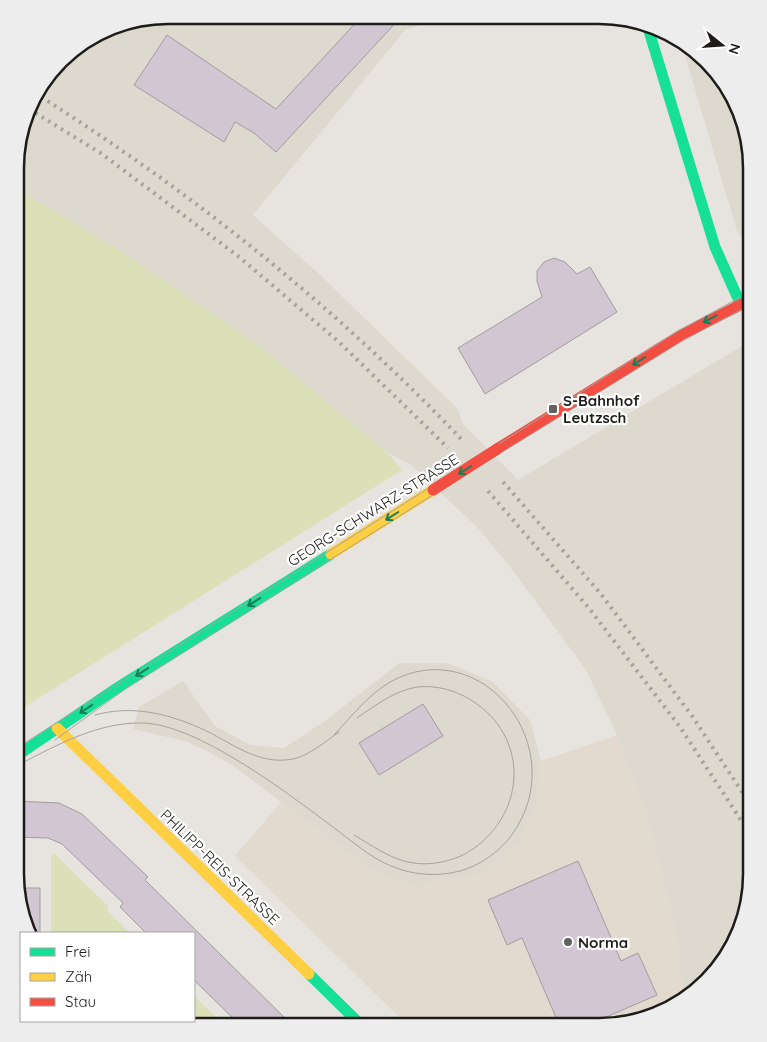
<svg xmlns="http://www.w3.org/2000/svg" width="767" height="1042" font-family="Quicksand,sans-serif">
	<style>
		.commercial { fill: #e2dace }
		.built { fill: #ded9ce }
		.green { fill: #dce0b9 }
		.building { fill: #d2c6d2; stroke: #a09d9d }
		.lines { fill: none; stroke-linecap: round; stroke-linejoin: round }
		.fast { stroke: #16e098; stroke-width: 11 }
		.slow { stroke: #ffcf43; stroke-width: 11 }
		.jam { stroke: #f24e42; stroke-width: 11 }
		.tram { stroke: #a5a3a0; stroke-width: 1 }
		.rail { stroke: #a5a3a0; stroke-width: 4; stroke-dasharray: 2.5 5; stroke-linecap: butt }
		.jam-bridge { stroke: #f24e42; stroke-width: 11 }
		.oneway { stroke: #1a7e58 }
		.poi-dot { fill: #64625f; stroke: #fff; stroke-width: 2 }
		.labels { text-anchor: middle; dominant-baseline: central; stroke-width: 4.5; stroke-linejoin: round; paint-order: stroke }
		.poi-label { font-size: 15px; font-weight: bold; fill: #1e1c19; stroke: #fff; text-anchor: start }
		.street-label { font-size: 15px; fill: #1e1c19; stroke: #fff }
		.rim { fill: none; stroke: #1e1c19; stroke-width: 2.5 }
	</style>
	<rect width="100%" height="100%" fill="#e7e4e0"/>
	<path class="commercial" d="M617 735 646 811 676 930 683 997 667 1011 600 1027 408 1026 235 856 281 802 360 861 536 801 541 761Z"/>
	<g class="built">
		<path d="M168 15 458 16 406 29 253 215 318 273 458 409 462 423 518 480 752 340V885L726 959 683 997 676 930 646 811 617 735 586 670 508 564 477 527 410 464 388 453 257 344 118 249 16 188V147L35 92 67 53 118 23Z"/>
		<path d="M681 42 692 46 736 100 752 167V244L747 243 737 231Z"/>
		<path d="M399 663H448L493 682 530 720 541 761 536 801 520 840 482 873 417 885 383 874 360 861 232 765 209 752 185 741 133 729 139 707 183 681 215 726 250 745 284 748 325 721Z"/>
	</g>
	<g class="green">
		<path d="M16 188 118 249 257 344 388 453 402 470 15 713Z"/>
		<path d="M51 854H55L108 906V912L130 933H51Z"/>
		<path d="M194 996 225 1026H148L135 1021H194Z"/>
	</g>
	<g class="building">
		<path d="M362 16H402L276 152 254 133 235 122 224 142 134 85 167 35 276 109Z"/>
		<path d="M554 258 565 262 577 274 590 267 617 312 485 394 458 348 542 297 537 281V271L544 262Z"/>
		<path d="M423 704 443 736 379 775 359 743Z"/>
		<path d="M15 801 59 803 82 814 148 877 145 880 293 1026H241L194 980V933H146L120 907 123 903 62 844 48 838 15 837Z"/>
		<path d="M578 861 621 961 638 953 657 995 583 1027H560L522 938 507 945 488 900Z"/>
		<path d="M18 888H40V933H29Z"/>
	</g>
	<g class="lines">
		<g class="fast">
			<path d="M648 28 715 247 740 303"/>
			<path d="M15 757 114 690 331 554"/>
			<path d="M309 974 362 1026"/>
		</g>
		<g class="slow">
			<path d="M331 554 433 490"/>
			<path d="M57 728 309 974"/>
		</g>
		<path class="jam" d="M497 449 681 335 752 299"/>
		<g class="tram">
			<path d="M95 715C131 705 166 713 200 728 230 741 257 766 293 759 310 755 325 742 339 732"/>
			<path d="M55 740 128 687 436 493 684 340 752 304"/>
			<path d="M15 749 678 331 737 299 752 293"/>
			<path d="M22 763C59 744 97 723 140 723 202 722 312 812 362 849 391 871 424 880 460 871 479 866 499 852 511 836 575 749 482 631 390 682 368 695 351 717 334 735"/>
			<path d="M354 835C371 845 389 858 408 862 430 867 456 861 473 849 527 811 529 736 471 700 455 690 436 685 417 687 394 691 376 705 357 718"/>
		</g>
		<g class="rail">
			<path d="M35 93C190 191 335 306 462 440"/>
			<path d="M29 109 102 154 238 256 339 342 448 448"/>
			<path d="M503 482 601 594 692 716 752 807"/>
			<path d="M488 491 588 607 680 727 752 837"/>
		</g>
		<path class="jam-bridge" d="M433 490 497 449"/>
	</g>
	<defs><path id="oneway-shaft" d="M-6 0H5M1.5-3L5.5 0L1.5 3" fill="none" stroke-width="1.6" stroke-linecap="round" stroke-linejoin="round" transform="scale(1.25)"/></defs>
	<g class="oneway">
		<use href="#oneway-shaft" transform="translate(710 319) rotate(152)"/>
		<use href="#oneway-shaft" transform="translate(639 361) rotate(148)"/>
		<use href="#oneway-shaft" transform="translate(465 470) rotate(148)"/>
		<use href="#oneway-shaft" transform="translate(392 516) rotate(148)"/>
		<use href="#oneway-shaft" transform="translate(254 602) rotate(148)"/>
		<use href="#oneway-shaft" transform="translate(142 672) rotate(148)"/>
		<use href="#oneway-shaft" transform="translate(86 709) rotate(146)"/>
	</g>
	<g class="poi-dot">
		<rect x="548" y="404" width="10" height="10" rx="2.5"/>
		<circle cx="568" cy="942" r="5"/>
	</g>
	<g class="labels">
		<g class="poi-label">
			<text x="563" y="400">S-Bahnhof<tspan x="563" dy="17">Leutzsch</tspan></text>
			<text x="578" y="942">Norma</text>
		</g>
		<g class="street-label">
			<text transform="translate(373 510) rotate(-32)">GEORG-SCHWARZ-STRASSE</text>
			<text transform="translate(220 867) rotate(44)">PHILIPP-REIS-STRASSE</text>
		</g>
	</g>
	<path d="M0 0H767V1042H0ZM168 24H599A144 144 0 0 1 743 168V874A144 144 0 0 1 599 1018H168A144 144 0 0 1 24 874V168A144 144 0 0 1 168 24Z" fill="#ededed" fill-rule="evenodd"/>
	<path class="rim" d="M168 24H599A144 144 0 0 1 743 168V874A144 144 0 0 1 599 1018H168A144 144 0 0 1 24 874V168A144 144 0 0 1 168 24Z"/>
	<rect x="20" y="932" width="175" height="90" fill="#ffffff" stroke="#a5a4a3"/>
	<rect x="30" y="948" width="25" height="8" fill="#16e098" stroke="#a5a4a3"/>
	<text x="65" y="957" font-size="15" fill="#1e1c19">Frei</text>
	<rect x="30" y="973" width="25" height="8" fill="#ffcf43" stroke="#a5a4a3"/>
	<text x="65" y="982" font-size="15" fill="#1e1c19">Zäh</text>
	<rect x="30" y="998" width="25" height="8" fill="#f24e42" stroke="#a5a4a3"/>
	<text x="65" y="1007" font-size="15" fill="#1e1c19">Stau</text>
	<g transform="translate(722 45) rotate(107)" stroke="#ffffff" stroke-width="4" paint-order="stroke">
	<path d="M0-4L9 19L0 12L-9 19Z" fill="#1e1c19"/>
	<text y="-8" font-size="14" font-weight="bold" text-anchor="middle" fill="#1e1c19">N</text>
	</g>
</svg>
